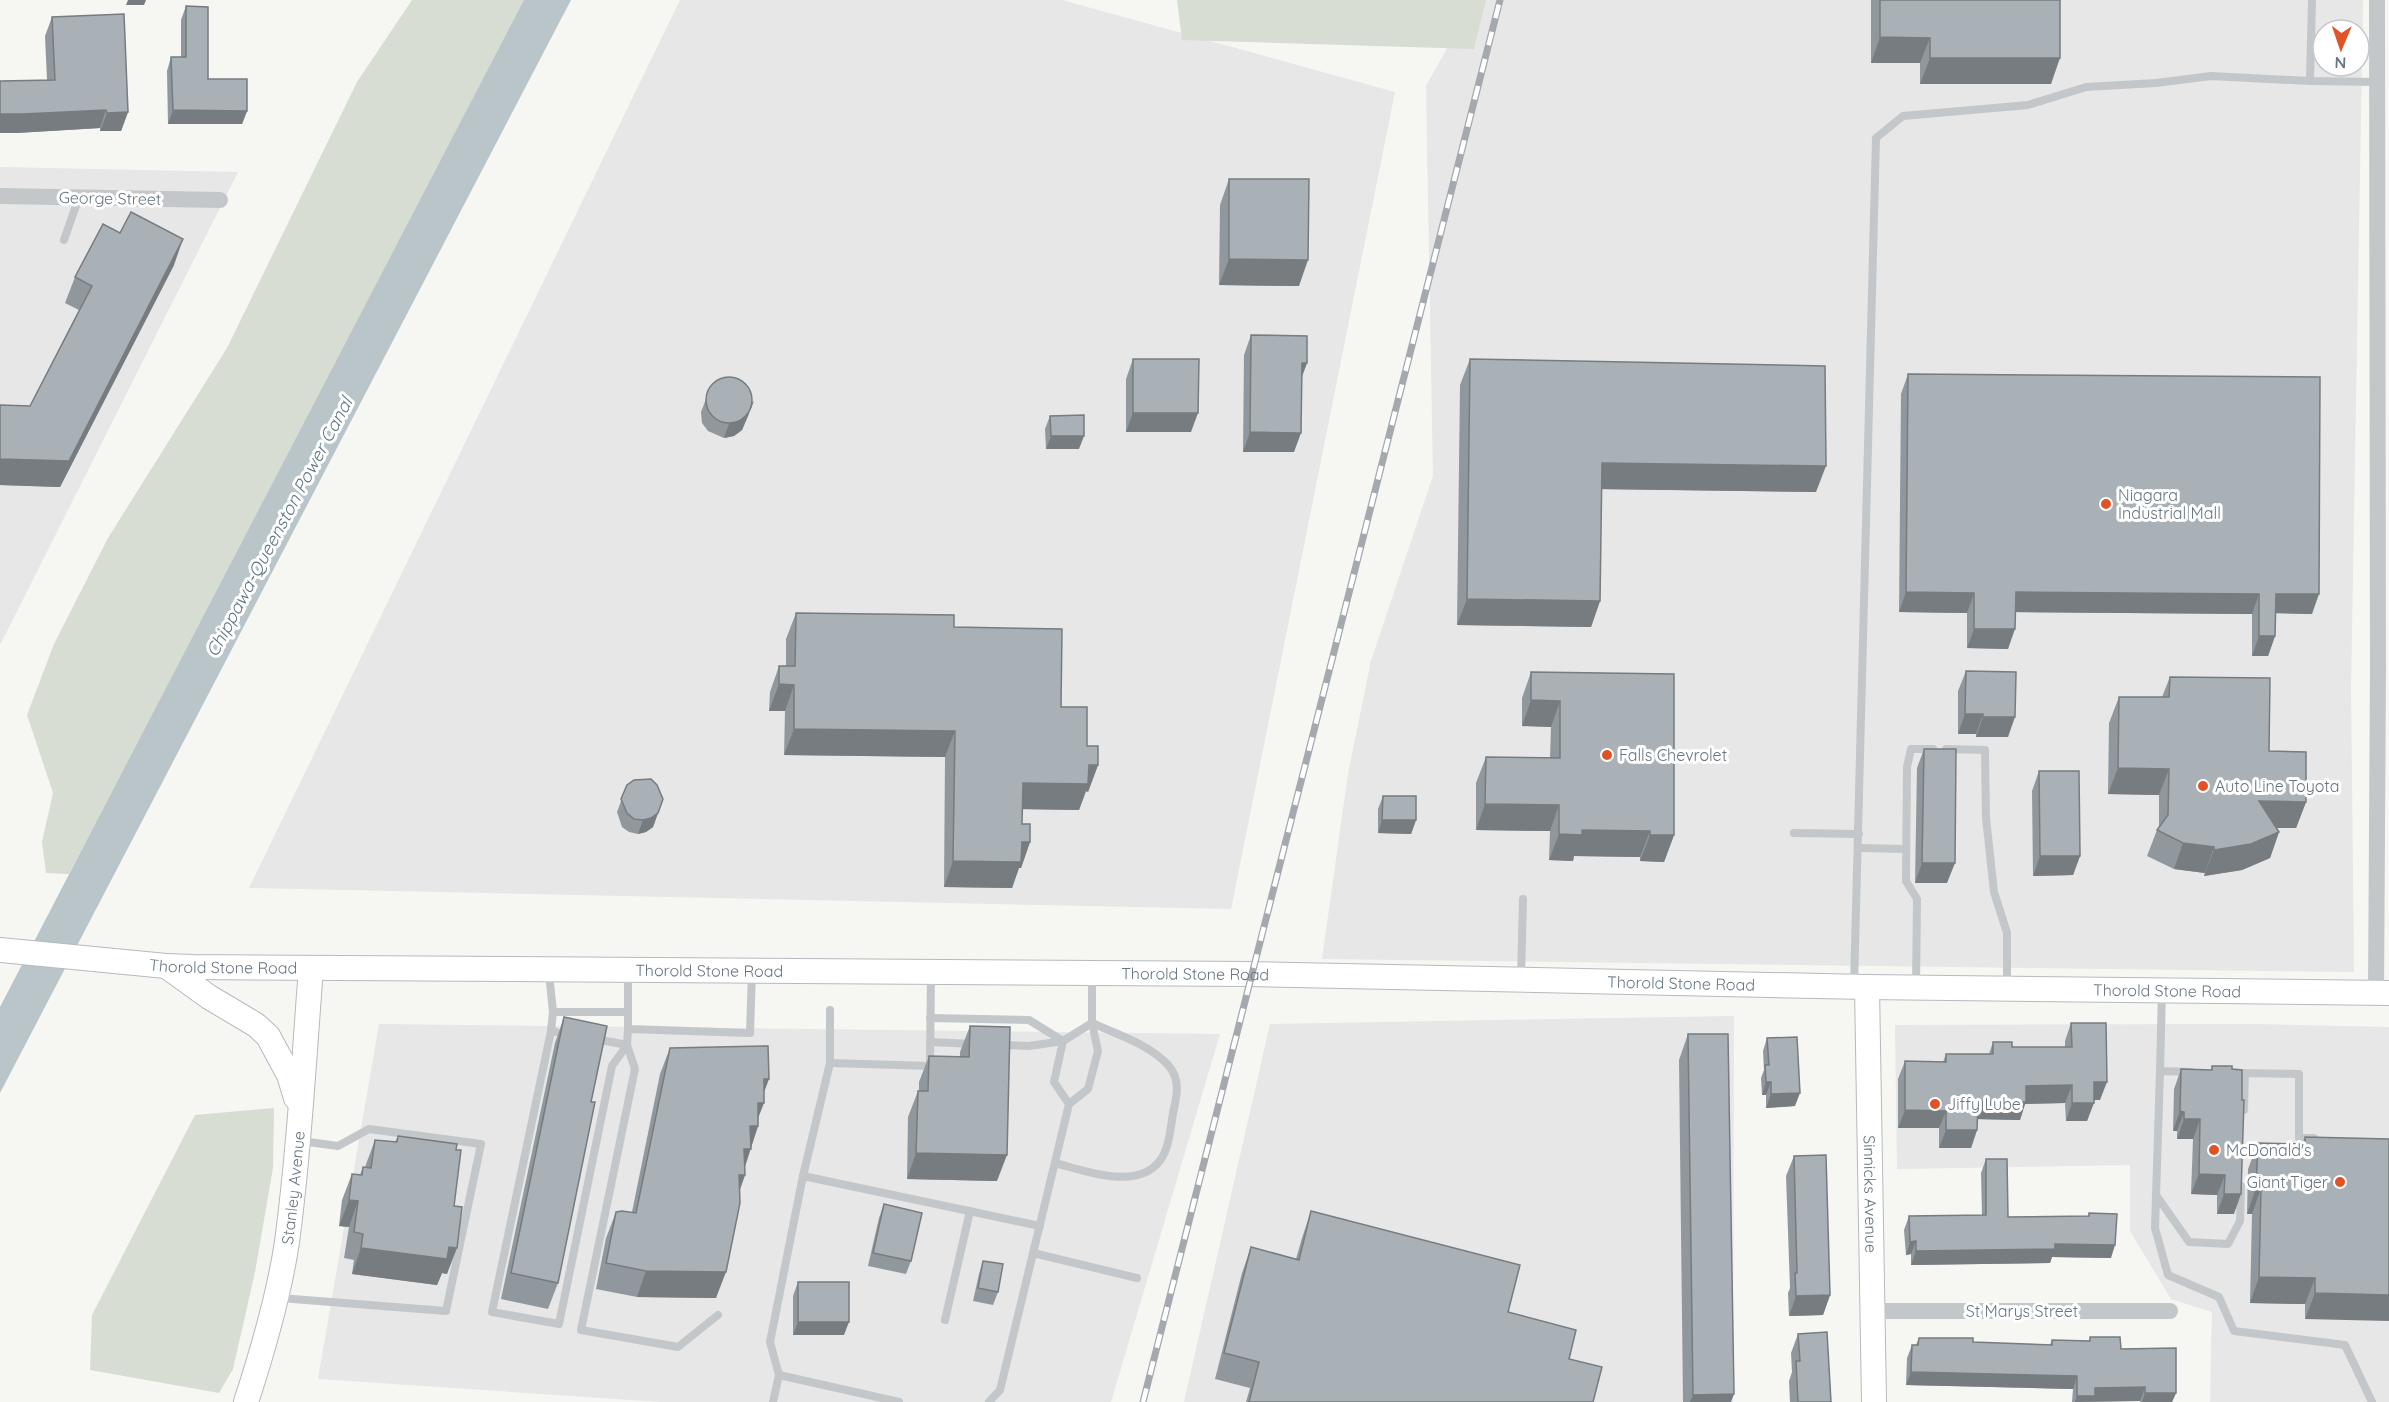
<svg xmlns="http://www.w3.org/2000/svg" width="2389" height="1402" font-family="Quicksand,sans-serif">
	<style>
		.built { fill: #e6e7e6; fill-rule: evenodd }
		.green { fill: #d7ddd3 }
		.water { fill: #b9c5c8 }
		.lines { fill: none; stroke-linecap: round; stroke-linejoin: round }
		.secondary-casing { stroke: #b6babe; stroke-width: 26 }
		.lane { stroke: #c3c7ca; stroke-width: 8 }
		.street { stroke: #c3c7ca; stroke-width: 16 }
		.secondary { stroke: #fff; stroke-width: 24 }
		.rail-casing { stroke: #a4a9af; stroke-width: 7 }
		.rail { stroke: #fff; stroke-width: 4.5; stroke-dasharray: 14; stroke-linecap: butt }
		.wall { fill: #91989d }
		.shaded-wall { fill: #767c80 }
		.building { fill: #a9b1b7; stroke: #767c80; stroke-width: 1.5 }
		.poi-dot { fill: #e15327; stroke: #fff; stroke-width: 2 }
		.labels { text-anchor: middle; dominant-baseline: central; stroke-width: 6; stroke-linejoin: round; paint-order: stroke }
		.street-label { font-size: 16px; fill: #657583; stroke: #fff }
		.poi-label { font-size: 16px; fill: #657583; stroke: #fff; text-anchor: start }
		.water-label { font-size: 18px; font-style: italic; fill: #607780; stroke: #fff }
	</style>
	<rect width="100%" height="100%" fill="#f6f6f2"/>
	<g class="built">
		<path d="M680 0H1062L1395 92 1231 909 249 888Z"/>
		<path d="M1474 0H2363L2351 687 2354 972 1322 959 1348 774 1371 661 1433 476 1426 86ZM2323 30H2359V66H2323Z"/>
		<path d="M0 167 238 172 0 645Z"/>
		<path d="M1734 1016 1733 1402H1184L1270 1024Z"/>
		<path d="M379 1024 1220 1034 1111 1402H661L318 1379Z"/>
		<path d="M2254 1024 2389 1027V1402H2210L2212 1312 2171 1299 2130 1231V1165L1897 1169 1895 1025Z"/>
	</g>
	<g class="green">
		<path d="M412 0H529L69 874 46 873 42 842 53 793 27 715 54 644 108 538 227 348 357 82Z"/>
		<path d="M1177 0H1486L1474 49 1182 40Z"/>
		<path d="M274 1108 273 1168 255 1272 233 1369 219 1393 90 1370 92 1315 195 1115Z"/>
	</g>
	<path class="water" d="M524 0H571L0 1093V1007Z"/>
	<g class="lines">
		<defs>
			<g id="secondary">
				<path id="s1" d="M0 950 166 966 193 967 1250 974 1867 987 2389 993"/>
				<path d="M166 966 209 997 256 1025 268 1036 289 1075 296 1098"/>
				<path id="s2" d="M1867 987 1874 1402"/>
				<path id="s3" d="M246 1402C263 1350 279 1296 287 1242 299 1151 304 1059 311 968"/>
			</g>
		</defs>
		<use href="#secondary" class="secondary-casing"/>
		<g class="lane">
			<path d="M2312 0 2310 81 2378 82"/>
			<path d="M64 240 79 197"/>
			<path d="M1946 749 1985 750 1986 818 1994 892 2007 933V987"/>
			<path d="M1794 833 1859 834"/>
			<path d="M1859 848 1906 849"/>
			<path d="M628 972V1029L750 1033 752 971"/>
			<path d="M549 973 553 1012H628"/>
			<path d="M1521 979 1523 899"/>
			<path d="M1854 986 1876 138 1903 116 2028 105 2086 87 2156 83 2211 76 2310 81"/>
			<path d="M1916 987 1917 899 1906 881 1907 767 1911 749H1933"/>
			<path d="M2162 992 2160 1071 2191 1072"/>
			<path d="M830 1010V1063L930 1066 931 972"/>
			<path d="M553 1012 551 1031 556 1032"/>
			<path d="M930 1018 1029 1020 1063 1041"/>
			<path d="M551 1031 492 1312 559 1324 612 1066 627 1045"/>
			<path d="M596 1039 627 1045 628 1029"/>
			<path d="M930 1042 973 1044"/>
			<path d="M627 1045 635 1069 581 1330 678 1347 718 1315"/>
			<path d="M1001 1045 1029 1046 1063 1041"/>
			<path d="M2160 1071 2155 1228 2168 1275 2219 1297 2234 1331 2345 1345 2372 1402"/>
			<path d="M2231 1073 2299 1074V1138H2314"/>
			<path d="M2244 1110 2245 1073"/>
			<path d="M1055 1163C1087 1171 1144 1194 1164 1154 1170 1142 1171 1125 1173 1113 1177 1096 1181 1079 1168 1065 1149 1044 1116 1034 1092 1023L1063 1041 1054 1082 1069 1104"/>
			<path d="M803 1176 1040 1226"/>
			<path d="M2156 1195 2189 1242 2228 1244 2240 1221 2241 1186"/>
			<path d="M1033 1253 1137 1278"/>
			<path d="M280 1298 446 1311 481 1144 369 1129 338 1146 301 1141"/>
			<path d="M945 1320 970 1211"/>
			<path d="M779 1375 899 1402"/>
			<path d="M773 1402 779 1375 770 1342 803 1176 830 1063"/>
			<path d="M989 1402 1000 1390 1069 1104 1088 1089 1098 1051 1092 1023V974"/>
		</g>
		<g class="street">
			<path d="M0 196 220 200"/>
			<path d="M2376 993 2378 670 2377 0"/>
			<path d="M1874 1311H2170"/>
		</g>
		<use href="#secondary" class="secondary"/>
		<defs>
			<path id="rail" d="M1143 1402 1500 0"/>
		</defs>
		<use href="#rail" class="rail-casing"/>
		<use href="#rail" class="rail"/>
	</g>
	<g class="wall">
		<path d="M1871 0H2060L2051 84H1920V63H1871Z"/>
		<path d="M186 6 208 79 247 111 242 124H168L167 71 171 57H181V20Z"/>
		<path d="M52 17 128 112 121 131H100V128L16 133 47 80 45 36Z"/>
		<path d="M1229 179 1299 286 1219 285 1220 205Z"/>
		<path d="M120 233 174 265 60 487 0 485V405L30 406 79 310 65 303 75 277Z"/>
		<path d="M1251 335 1307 363 1302 377 1294 452H1243L1244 355Z"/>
		<path d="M1133 359 1191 432H1126V379Z"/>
		<path d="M1470 359 1816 492 1601 489 1600 601 1591 627 1457 625 1460 385Z"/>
		<path d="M1908 374 2312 614 2276 613 2275 636 2268 656H2252V614L2015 612 2008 649 1967 648V613L1899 612 1901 394Z"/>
		<path d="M706 399 749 414 742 430 734 436 724 438 708 431 702 423 701 412Z"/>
		<path d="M1050 416 1079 449H1046L1045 429Z"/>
		<path d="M796 613 954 627 1061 707 1087 746 1098 765 1088 792 1086 791 1079 810 1022 809V824L1030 842 1021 868H1019L1012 888 944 887 945 757 784 755 785 711H769L770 692 779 666H786V639Z"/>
		<path d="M1966 671 2008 737H1976V734H1958V691Z"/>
		<path d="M1531 672 1674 674V835L1664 862 1640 861V857L1574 856 1573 861 1549 860 1550 831 1476 830V783L1486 757 1550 758 1551 727 1522 726V698Z"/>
		<path d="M2170 677 2269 751 2306 802 2296 828H2276L2279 832 2270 858 2242 870 2204 876 2205 873 2174 869 2147 856 2157 830 2159 828V795L2108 794 2109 723 2119 697H2162Z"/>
		<path d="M1924 749 1947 883H1915L1917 768Z"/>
		<path d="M2039 771 2080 856 2073 875 2033 876 2032 791Z"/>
		<path d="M627 785 663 799 653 827 646 832 638 834 629 832 622 827 617 812Z"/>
		<path d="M1383 796 1416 820 1411 834 1378 833V809Z"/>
		<path d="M564 1017 558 1283 548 1309 501 1299 555 1043Z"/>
		<path d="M2071 1023 2100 1100H2094L2087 1121H2066L2065 1103 2025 1104 2020 1120 1977 1119V1130L1971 1148H1939V1128H1898V1079L1905 1061 1943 1062 1946 1054H1989L1993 1042 2012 1047H2065V1041Z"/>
		<path d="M970 1026 997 1181 907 1179 908 1117 918 1091H919V1082L929 1056 960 1057V1052Z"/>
		<path d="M1688 1034 1731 1402H1683L1679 1060Z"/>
		<path d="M1767 1038 1795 1106 1766 1108V1095H1762L1761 1078 1764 1070 1763 1051Z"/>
		<path d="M670 1048 764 1092 758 1118V1126L745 1167V1175L739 1191 716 1298 637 1297 596 1289 606 1238 616 1212H632L660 1074Z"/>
		<path d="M2212 1066 2234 1214H2217V1195L2191 1194 2193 1139H2177V1131H2173L2174 1089 2181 1069 2211 1070Z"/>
		<path d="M398 1136 456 1150 454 1206 447 1274 442 1273 437 1285 352 1274 354 1260 344 1258 349 1227 339 1226 342 1200 352 1174 360 1175 363 1167H365L375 1140 395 1142Z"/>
		<path d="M2305 1137 2389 1139 2305 1319V1304L2250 1303 2252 1214H2247L2248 1169 2258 1143 2302 1144Z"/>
		<path d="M1794 1156 1830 1295 1823 1315 1789 1316 1788 1293 1790 1288 1786 1176Z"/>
		<path d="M1986 1159 2008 1217 2088 1216 2089 1213 2111 1258 2052 1257 2050 1263 1911 1265V1254L1906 1255 1904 1230 1909 1216 1982 1215 1981 1173Z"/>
		<path d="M884 1204 911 1261 906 1274 868 1266 879 1218Z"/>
		<path d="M1311 1211 1508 1312 1569 1359 1593 1402H1246L1250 1388 1215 1379 1242 1273 1251 1247 1296 1259 1302 1238Z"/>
		<path d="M983 1261 998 1292 993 1305 973 1301 979 1274Z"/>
		<path d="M798 1282 844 1335H793V1296Z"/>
		<path d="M1798 1334 1831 1402H1790L1789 1381 1792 1372 1791 1353Z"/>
		<path d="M2090 1337 2121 1349 2176 1393 2172 1402H2140V1401L2072 1402 2073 1389 1906 1385 1907 1358 1912 1345H1916L1919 1338 1973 1342 2050 1345 2052 1340 2089 1341Z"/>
	</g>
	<g class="shaded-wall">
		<path d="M128 0H146L144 5H126Z"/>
		<path d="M1880 37 1930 38 1920 63H1871Z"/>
		<path d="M1930 58H2060L2051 84H1920Z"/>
		<path d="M106 110 100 128 16 133H0V114Z"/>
		<path d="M173 110 247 111 242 124H168Z"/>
		<path d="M128 112 121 131H100L107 113Z"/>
		<path d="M183 239 174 265 60 487 0 485V459Z"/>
		<path d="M1229 259 1308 260 1299 286 1219 285Z"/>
		<path d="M1302 363H1307L1299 383Z"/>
		<path d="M754 401 742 430 734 436 724 438 729 424Z"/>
		<path d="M1133 413H1198L1191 432H1126Z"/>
		<path d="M1250 432 1301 433 1294 452H1243Z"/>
		<path d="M1051 436H1084L1079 449H1046Z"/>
		<path d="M1602 463 1826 466 1816 492 1592 489Z"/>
		<path d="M1906 592 1974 593 1967 613 1899 612Z"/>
		<path d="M2016 592 2259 594 2252 614 2008 612Z"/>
		<path d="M2276 594H2319L2312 614 2268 613Z"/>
		<path d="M1467 599 1600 601 1591 627 1457 625Z"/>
		<path d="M1974 629H2015L2008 649 1967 648Z"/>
		<path d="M2259 636H2275L2268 656H2252Z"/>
		<path d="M779 684 794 685 785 711H769Z"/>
		<path d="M1531 700 1560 701 1551 727 1522 726Z"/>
		<path d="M1965 714H1983L1976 734H1958Z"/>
		<path d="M1983 717H2015L2008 737H1976Z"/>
		<path d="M794 729 955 731 945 757 784 755Z"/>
		<path d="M1089 765H1098L1088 792 1086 791 1079 810 1013 809 1023 783Z"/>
		<path d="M2118 768 2169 769 2159 795 2108 794Z"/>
		<path d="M2259 801 2306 802 2296 828H2249Z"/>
		<path d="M1485 804 1559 805 1550 831 1476 830Z"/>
		<path d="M658 813 653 827 646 832 638 834 643 820Z"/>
		<path d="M1382 820H1416L1411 834 1378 833Z"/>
		<path d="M1582 830 1650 831 1640 857 1574 856 1573 861 1549 860 1559 834Z"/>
		<path d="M2279 832 2270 858 2242 870 2204 876 2214 850Z"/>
		<path d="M1650 835H1674L1664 862 1640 861Z"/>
		<path d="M1022 842H1030L1021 868H1019L1012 888 944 887 953 861Z"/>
		<path d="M2183 843 2214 847 2205 873 2174 869Z"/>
		<path d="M2040 856H2080L2073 875 2033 876Z"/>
		<path d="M1922 863H1955L1947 883H1915Z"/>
		<path d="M764 1079H769L760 1103H764L755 1126H758L742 1175H745L736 1201H729Z"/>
		<path d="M1766 1082H1771L1766 1095H1762Z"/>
		<path d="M2094 1082H2107L2100 1100H2087Z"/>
		<path d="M2072 1085 2065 1103 2025 1104 2020 1120 1971 1119 1978 1101 2026 1086Z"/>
		<path d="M1800 1093 1795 1106 1766 1108 1771 1094Z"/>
		<path d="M2072 1103H2094L2087 1121H2066Z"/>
		<path d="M1905 1110 1946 1111 1939 1128H1898Z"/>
		<path d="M2180 1111 2184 1112 2177 1131H2173Z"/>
		<path d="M2184 1119H2200L2193 1139H2177Z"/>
		<path d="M1946 1130H1977L1971 1148H1939Z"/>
		<path d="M916 1153 1007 1155 997 1181 907 1179Z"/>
		<path d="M2199 1174 2225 1175 2217 1195 2191 1194Z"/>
		<path d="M2256 1188H2261L2252 1214H2247Z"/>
		<path d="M2224 1194H2241L2234 1214H2217Z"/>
		<path d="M349 1200 358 1201 349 1227 339 1226Z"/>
		<path d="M1916 1241 1911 1254 1906 1255 1910 1242Z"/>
		<path d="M2055 1244 2115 1245 2111 1258 2052 1257 2050 1263 1911 1265 1916 1251Z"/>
		<path d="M449 1247 457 1248 447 1274 442 1273 437 1285 352 1274 361 1248Z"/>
		<path d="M646 1271 726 1272 716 1298 637 1297Z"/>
		<path d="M2259 1277 2315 1278 2305 1304 2250 1303Z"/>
		<path d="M2315 1293 2389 1295V1321L2305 1319Z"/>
		<path d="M1830 1295 1823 1315 1789 1316 1796 1296Z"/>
		<path d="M798 1322H849L844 1335H793Z"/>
		<path d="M1911 1372 2077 1376 2073 1389 1906 1385Z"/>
		<path d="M2145 1387 2140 1401 2075 1402 2077 1396 2095 1388Z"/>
		<path d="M2145 1393H2176L2172 1402H2142Z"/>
		<path d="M1734 1394 1731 1402H1690L1693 1395Z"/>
	</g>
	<g class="building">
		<path d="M1880 0H2060V58H1930V38L1880 37Z"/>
		<path d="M186 6 208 7V79H247V111L173 110 171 57H186Z"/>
		<path d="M124 14 128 112 107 113 106 110 23 114H0V81L55 80 52 17Z"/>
		<path d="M1229 179H1309L1308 260 1229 259Z"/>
		<path d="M131 212 183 239 69 461 0 459V405L30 406 92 286 75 277 103 224 120 233Z"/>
		<path d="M1251 335 1307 336V363H1302L1301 433 1250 432Z"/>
		<path d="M1133 359H1199L1198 413H1133Z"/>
		<path d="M1470 359 1825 366 1826 466 1602 463 1600 601 1467 599Z"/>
		<path d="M1908 374 2320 377 2319 594H2276L2275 636H2259V594L2016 592 2015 629H1974V593L1906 592Z"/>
		<circle cx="729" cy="400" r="23"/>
		<path d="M1084 415V436H1051L1050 416Z"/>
		<path d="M796 613 954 615V627L1062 629 1061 707H1087V746H1098V765H1089L1088 784 1023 783 1022 824H1030V842H1022L1021 862 953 861 955 731 794 729V685L779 684V666H795Z"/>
		<path d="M1966 671 2016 672 2015 717H1983V714H1965Z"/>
		<path d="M1531 672 1674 674V835H1650V831L1582 830V835L1559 834V805L1485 804 1486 757 1560 758V701L1531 700Z"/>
		<path d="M2170 677 2270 678 2269 751 2306 752V802L2259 801 2279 832 2251 844 2214 850V847L2183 843 2157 830 2168 815 2169 769 2118 768 2119 697H2169Z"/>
		<path d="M1924 749H1956L1955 863H1922Z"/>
		<path d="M2039 771H2079L2080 856H2040Z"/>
		<path d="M651 779 657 785 663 799 658 813 651 818 643 820 634 819 627 813 621 799 627 785 634 780Z"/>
		<path d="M1383 796H1416V820H1382Z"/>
		<path d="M564 1017 607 1026 591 1102H595L558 1283 511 1273Z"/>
		<path d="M2071 1023H2106L2107 1082H2094V1103H2072V1085L2026 1086V1102L1978 1101 1977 1130H1946V1111L1905 1110V1061L1946 1062V1054H1993V1042H2012V1047H2072Z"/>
		<path d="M970 1026 1010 1027 1007 1155 916 1153 918 1091H928L929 1056 969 1057Z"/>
		<path d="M1688 1034H1728L1734 1394 1693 1395Z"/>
		<path d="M1797 1037 1800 1093 1771 1094V1082H1766L1765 1065H1769L1767 1038Z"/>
		<path d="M768 1046 769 1079H764V1103H758V1126H750L751 1149H744L745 1175H739L740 1203 726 1272 646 1271 606 1263 616 1212 622 1211 636 1213 670 1048Z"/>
		<path d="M2212 1066H2232V1069L2242 1070V1100H2244L2241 1194H2224L2225 1175 2199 1174 2200 1119H2184V1112L2180 1111 2181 1069 2212 1070Z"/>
		<path d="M398 1136 457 1144 456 1150H461L454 1206 462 1207 457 1248 449 1247 447 1259 361 1248 363 1234 354 1232 358 1201 349 1200 352 1174 362 1175 363 1167 371 1168 375 1140 397 1142Z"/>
		<path d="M2305 1137 2389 1139V1295L2315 1293V1278L2259 1277 2261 1188H2256L2258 1143 2305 1144Z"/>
		<path d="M1826 1155 1830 1295 1796 1296 1795 1273H1797L1794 1156Z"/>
		<path d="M1986 1159H2007L2008 1217 2089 1216V1213L2117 1214 2115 1245 2055 1244V1249L1916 1251V1241L1910 1242 1909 1216 1986 1215Z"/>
		<path d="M884 1204 922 1213 911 1261 873 1253Z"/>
		<path d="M1311 1211 1520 1265 1508 1312 1576 1330 1569 1359 1602 1367 1593 1402H1249L1259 1362 1224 1353 1251 1247 1299 1260Z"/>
		<path d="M983 1261 1003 1264 998 1292 978 1288Z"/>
		<rect x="798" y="1282" width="51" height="40"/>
		<path d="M1827 1332 1831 1402H1798L1796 1361H1800L1798 1334Z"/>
		<path d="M2090 1337H2120L2121 1349 2176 1348V1393H2145V1387L2095 1388V1396H2077V1376L1911 1372 1912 1345H1918L1919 1338H1973V1342L2052 1345V1340L2090 1341Z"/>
	</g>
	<g class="poi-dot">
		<circle cx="2106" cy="504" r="6"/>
		<circle cx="1607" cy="755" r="6"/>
		<circle cx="2203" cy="786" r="6"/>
		<circle cx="1935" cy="1104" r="6"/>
		<circle cx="2214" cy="1150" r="6"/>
		<circle cx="2340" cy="1182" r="6"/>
	</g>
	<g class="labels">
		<g class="street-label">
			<text transform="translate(110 198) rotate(1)">George Street</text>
			<text stroke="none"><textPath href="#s1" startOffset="224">Thorold Stone Road</textPath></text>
			<text stroke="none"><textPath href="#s1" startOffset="710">Thorold Stone Road</textPath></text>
			<text stroke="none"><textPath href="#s1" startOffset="1196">Thorold Stone Road</textPath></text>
			<text stroke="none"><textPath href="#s1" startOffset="1682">Thorold Stone Road</textPath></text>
			<text stroke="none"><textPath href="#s1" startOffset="2168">Thorold Stone Road</textPath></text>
			<text stroke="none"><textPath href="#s3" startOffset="220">Stanley Avenue</textPath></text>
			<text stroke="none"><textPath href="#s2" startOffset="207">Sinnicks Avenue</textPath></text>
			<text x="2022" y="1311">St Marys Street</text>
		</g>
		<g class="poi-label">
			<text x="2118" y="495">Niagara<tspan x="2118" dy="18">Industrial Mall</tspan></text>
			<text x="1619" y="755">Falls Chevrolet</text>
			<text x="2215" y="786">Auto Line Toyota</text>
			<text x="1947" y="1104">Jiffy Lube</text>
			<text x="2226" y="1150">McDonald's</text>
			<text x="2328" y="1182" text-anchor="end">Giant Tiger</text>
		</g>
		<g class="water-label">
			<text transform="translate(279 527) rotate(-62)">Chippawa-Queenston Power Canal</text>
		</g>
	</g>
	<g transform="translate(2341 48) rotate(182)"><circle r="28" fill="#ffffff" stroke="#c1c8cd" stroke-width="1.5"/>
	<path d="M0-4.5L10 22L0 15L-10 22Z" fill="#e15327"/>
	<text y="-9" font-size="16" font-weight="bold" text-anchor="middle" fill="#657583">N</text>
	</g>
</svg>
